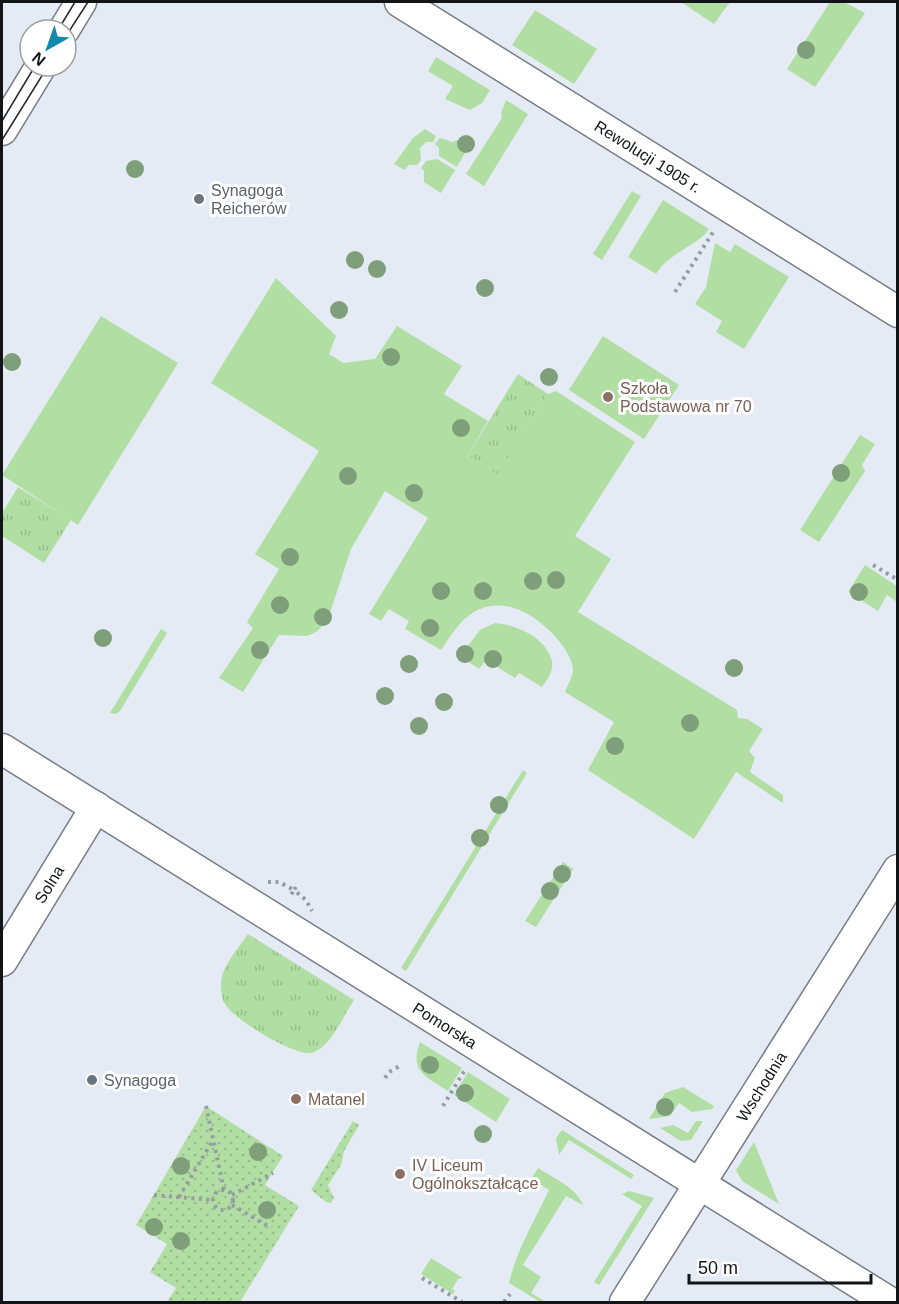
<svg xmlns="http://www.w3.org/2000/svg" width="899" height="1304" font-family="Arial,sans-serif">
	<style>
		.grass { fill: #b1dfa3 }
		.park { fill: url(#park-tufts) }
		.garden { fill: url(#garden-dots) }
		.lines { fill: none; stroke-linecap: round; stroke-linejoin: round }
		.minor-casing { stroke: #777d85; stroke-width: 33 }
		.path { stroke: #979ca3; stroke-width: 4; stroke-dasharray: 3 4.5; stroke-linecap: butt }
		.minor { stroke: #fff; stroke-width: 30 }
		.tram { stroke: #292b30; stroke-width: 1.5 }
		.tree { fill: #7e9f79 }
		.worship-dot { fill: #6b7280; stroke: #fff; stroke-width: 2 }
		.education-dot { fill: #8d6e63; stroke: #fff; stroke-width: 2 }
		.labels { text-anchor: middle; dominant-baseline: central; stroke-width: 6; stroke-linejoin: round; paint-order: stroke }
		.street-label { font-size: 16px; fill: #121418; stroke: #fff }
		.worship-label { font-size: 16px; fill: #5b616d; stroke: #fff; text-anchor: start }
		.education-label { font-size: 16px; fill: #785e54; stroke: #fff; text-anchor: start }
	</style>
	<defs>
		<pattern id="park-tufts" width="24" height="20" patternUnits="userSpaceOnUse" patternTransform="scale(1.5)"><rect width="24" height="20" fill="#b1dfa3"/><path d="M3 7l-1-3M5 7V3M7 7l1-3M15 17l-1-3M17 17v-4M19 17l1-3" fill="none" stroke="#97be8c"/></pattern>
		<pattern id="garden-dots" width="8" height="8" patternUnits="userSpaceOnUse" patternTransform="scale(1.5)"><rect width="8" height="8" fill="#b1dfa3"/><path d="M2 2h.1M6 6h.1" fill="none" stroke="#97be8c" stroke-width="1.8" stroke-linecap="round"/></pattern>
	</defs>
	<rect width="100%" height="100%" fill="#e5ebf5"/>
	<g class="grass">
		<path d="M681 2H730L714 24Z"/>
		<path d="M830 2H844L865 13 815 87 787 69Z"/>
		<path d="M535 10 597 49 574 84 512 45Z"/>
		<path d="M436 57 490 90 482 103 470 110 445 99 453 86 428 71Z"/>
		<path d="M506 100 528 114 484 186 466 174 502 118 501 113Z"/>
		<path d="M425 129 436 136 433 142H426L420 148 421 160 417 165H409L404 170 394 164 413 138Z"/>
		<path d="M467 136 472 140 457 167 439 156V148L435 144 440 138 453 142Z"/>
		<path d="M437 159 455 170 441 193 424 182V171L421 168 426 161Z"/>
		<path d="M632 191 641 196 602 260 593 254Z"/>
		<path d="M663 200 709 229C698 246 669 252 656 274L628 257Z"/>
		<path d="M715 243 730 252 735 244 789 277 744 349 716 332 722 321 695 304 706 287Z"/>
		<path d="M276 278 336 336 329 354 343 363 375 359 397 326 462 366 444 394 488 421 468 455 497 473 548 394 556 391 635 442 575 536 611 559 578 612 737 710 738 718 747 719 763 729 749 751 755 758 750 772 783 795V803L736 772 694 839 588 770 614 722 565 692C567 686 573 676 573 670 573 660 565 649 559 641 539 617 506 594 474 612 460 620 450 637 441 650L405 629 409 621 389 609 381 621 369 614 428 518 385 491 351 549 327 622 316 632 307 636 279 635 243 692 219 678 253 628 247 622 279 569 255 554 319 451 211 383Z"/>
		<path d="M101 316 178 363 78 525 2 475Z"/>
		<path d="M603 336 679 385 644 439 569 390Z"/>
		<path d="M860 435 875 444 862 465 865 471 819 542 800 530Z"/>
		<path d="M865 565 897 586V602L887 595 878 611 848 592Z"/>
		<path d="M495 623C516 625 546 637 552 661 554 671 547 680 542 687L519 673 515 678 486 660 479 669 460 656 480 630Z"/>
		<path d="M161 629 167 633 120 711 115 714 110 713Z"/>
		<path d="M523 770 527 773 406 971 401 968Z"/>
		<path d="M563 862 573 869 536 927 525 921Z"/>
		<path d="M420 1042 462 1068 448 1091C426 1077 409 1071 420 1042Z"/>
		<path d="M468 1072 510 1099 496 1122 454 1095Z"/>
		<path d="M683 1087 714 1106 712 1109 692 1112 679 1103 670 1116 649 1119 665 1093Z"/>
		<path d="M696 1121H703L691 1140 681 1141 660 1128 673 1125 688 1133Z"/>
		<path d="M562 1130 634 1175 631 1179 569 1140 559 1155 556 1138Z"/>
		<path d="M754 1142 779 1204 742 1181 736 1170Z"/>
		<path d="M538 1168C553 1178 576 1187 583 1205L566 1196 523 1265 541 1277 531 1293 546 1302H540L509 1283C517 1249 534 1222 549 1190L531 1179Z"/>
		<path d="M629 1191 654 1198 599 1285 594 1282 642 1206 622 1194Z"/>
		<path d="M431 1258 463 1278 458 1279 452 1289 455 1291 453 1294 421 1274Z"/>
	</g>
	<g class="park">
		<path d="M518 374 548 394 497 474 468 455Z"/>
		<path d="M18 487 71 520 44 563 2 536V513Z"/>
		<path d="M248 934 354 1000C343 1016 331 1048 311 1053 294 1056 233 1019 225 1004 222 1000 221 991 221 986 220 968 238 949 248 934Z"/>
	</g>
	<g class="garden">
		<path d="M206 1106 283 1156 265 1185 299 1206 240 1302H167L176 1288 150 1272 167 1244 136 1225Z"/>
		<path d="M353 1121 359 1125 344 1151 341 1165 328 1185 334 1198 331 1203 326 1202 311 1190Z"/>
	</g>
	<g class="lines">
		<defs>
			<g id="minor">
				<path id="s1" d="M400 2 898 312"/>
				<path d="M64 30 81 2"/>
				<path d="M2 130 41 66"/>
				<path id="s2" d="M2 749 889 1302"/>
				<path id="s3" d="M2 961 96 807"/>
				<path id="s4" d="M625 1302 898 870"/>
			</g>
		</defs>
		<use href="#minor" class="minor-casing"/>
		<g class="path">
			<path d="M675 292 715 229"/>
			<path d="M873 565 898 580"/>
			<path d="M268 882H279L294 890 289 898"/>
			<path d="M296 887 294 890 306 900 312 911"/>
			<path d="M385 1078 389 1072 402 1065"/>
			<path d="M206 1106 224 1190"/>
			<path d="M443 1106 466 1068"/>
			<circle cx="223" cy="1200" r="10"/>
			<path d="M154 1195 213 1200"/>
			<path d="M232 1195 273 1173"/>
			<path d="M179 1197 213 1140"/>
			<path d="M232 1205 271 1228"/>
			<path d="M422 1278 462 1302"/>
			<path d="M504 1302 510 1294"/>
		</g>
		<use href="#minor" class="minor"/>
		<g class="tram">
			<path d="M58 30 75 2"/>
			<path d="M66 36 88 2"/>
			<path d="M2 121 35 66"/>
			<path d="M2 140 48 66"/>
		</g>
	</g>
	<g class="tree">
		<circle cx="806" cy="50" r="9"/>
		<circle cx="466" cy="144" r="9"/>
		<circle cx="135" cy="169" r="9"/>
		<circle cx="355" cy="260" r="9"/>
		<circle cx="377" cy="269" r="9"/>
		<circle cx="485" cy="288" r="9"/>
		<circle cx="339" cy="310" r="9"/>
		<circle cx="391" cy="357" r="9"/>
		<circle cx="12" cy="362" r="9"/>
		<circle cx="549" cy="377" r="9"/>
		<circle cx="461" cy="428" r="9"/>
		<circle cx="841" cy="473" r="9"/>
		<circle cx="348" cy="476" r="9"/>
		<circle cx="414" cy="493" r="9"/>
		<circle cx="290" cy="557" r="9"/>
		<circle cx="556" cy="580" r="9"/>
		<circle cx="533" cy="581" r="9"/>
		<circle cx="441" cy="591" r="9"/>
		<circle cx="483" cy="591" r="9"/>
		<circle cx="859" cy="592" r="9"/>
		<circle cx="280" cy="605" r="9"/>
		<circle cx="323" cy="617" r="9"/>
		<circle cx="430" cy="628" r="9"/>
		<circle cx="103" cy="638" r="9"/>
		<circle cx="260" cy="650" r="9"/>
		<circle cx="465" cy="654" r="9"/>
		<circle cx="493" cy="659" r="9"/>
		<circle cx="409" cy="664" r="9"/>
		<circle cx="734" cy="668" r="9"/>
		<circle cx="385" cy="696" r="9"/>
		<circle cx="444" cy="702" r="9"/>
		<circle cx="690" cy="723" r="9"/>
		<circle cx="419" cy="726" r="9"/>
		<circle cx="615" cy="746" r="9"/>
		<circle cx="499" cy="805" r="9"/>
		<circle cx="480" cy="838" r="9"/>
		<circle cx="562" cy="874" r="9"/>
		<circle cx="550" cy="891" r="9"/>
		<circle cx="430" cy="1065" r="9"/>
		<circle cx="465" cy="1093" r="9"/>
		<circle cx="665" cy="1107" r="9"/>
		<circle cx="483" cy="1134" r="9"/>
		<circle cx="258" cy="1152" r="9"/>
		<circle cx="181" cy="1166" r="9"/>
		<circle cx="267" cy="1210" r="9"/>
		<circle cx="154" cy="1227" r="9"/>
		<circle cx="181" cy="1241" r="9"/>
	</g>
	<g class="worship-dot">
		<circle cx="199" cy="199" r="6"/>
		<circle cx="92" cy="1080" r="6"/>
	</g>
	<g class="education-dot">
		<circle cx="608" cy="397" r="6"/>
		<circle cx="296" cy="1099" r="6"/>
		<circle cx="400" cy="1174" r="6"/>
	</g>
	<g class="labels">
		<g class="street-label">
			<text stroke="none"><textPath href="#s1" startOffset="292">Rewolucji 1905 r.</textPath></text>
			<text stroke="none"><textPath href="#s3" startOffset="90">Solna</textPath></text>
			<text stroke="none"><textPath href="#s2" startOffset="522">Pomorska</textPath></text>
			<text stroke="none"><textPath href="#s4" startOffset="255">Wschodnia</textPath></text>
		</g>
		<g class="worship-label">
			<text x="211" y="190">Synagoga<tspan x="211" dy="18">Reicherów</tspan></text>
			<text x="104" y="1080">Synagoga</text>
		</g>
		<g class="education-label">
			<text x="620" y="388">Szkoła<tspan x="620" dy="18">Podstawowa nr 70</tspan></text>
			<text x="308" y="1099">Matanel</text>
			<text x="412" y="1165">IV Liceum<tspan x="412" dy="18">Ogólnokształcące</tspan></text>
		</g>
	</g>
	<rect width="899" height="1304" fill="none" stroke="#121418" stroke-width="6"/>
	<g transform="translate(48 48) rotate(220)"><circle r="28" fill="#ffffff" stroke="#a0a1a3" stroke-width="1.5"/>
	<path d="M0-4.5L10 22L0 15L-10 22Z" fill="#1489ad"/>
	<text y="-9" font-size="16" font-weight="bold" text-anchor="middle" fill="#121418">N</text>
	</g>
	<path d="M689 1274v9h182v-9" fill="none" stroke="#121418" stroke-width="3"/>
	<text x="698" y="1274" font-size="18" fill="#121418" stroke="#ffffff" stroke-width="4.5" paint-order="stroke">50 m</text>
</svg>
